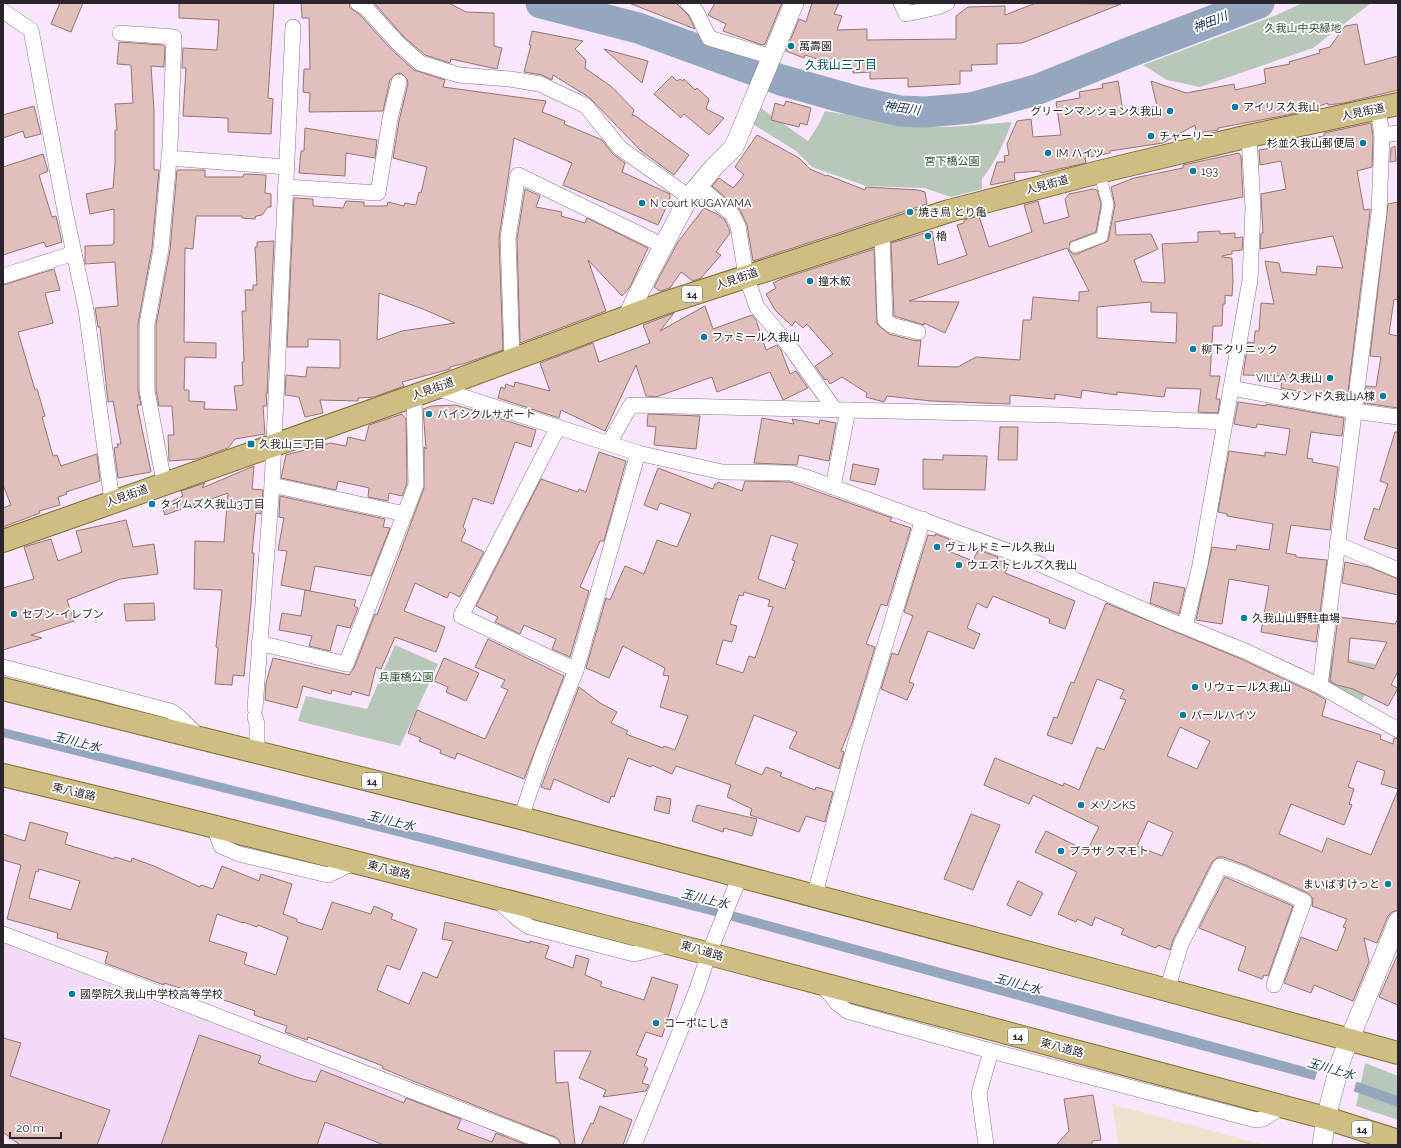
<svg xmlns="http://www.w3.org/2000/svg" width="1401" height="1148" font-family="Raleway,'Noto Sans JP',sans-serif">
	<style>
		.industrial { fill: #ede3ce }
		.built { fill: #f3daf8 }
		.green { fill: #b7c7ba }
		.water { fill: #94a7bf }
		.pier { fill: #fae6fe }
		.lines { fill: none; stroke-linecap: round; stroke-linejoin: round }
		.river { stroke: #94a7bf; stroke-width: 31 }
		.building { fill: #e1c0bb; stroke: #937570; fill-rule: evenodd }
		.pedestrian-casing { stroke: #89778c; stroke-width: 12 }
		.minor-casing { stroke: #89778c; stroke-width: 16 }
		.tertiary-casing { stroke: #89778c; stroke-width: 20 }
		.primary-casing { stroke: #806c30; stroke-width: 24 }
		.pedestrian { stroke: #fff; stroke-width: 11 }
		.minor { stroke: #fff; stroke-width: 15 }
		.tertiary { stroke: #fff; stroke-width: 19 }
		.primary { stroke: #cebe83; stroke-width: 22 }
		.poi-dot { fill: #017da4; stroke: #fff; stroke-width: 1.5 }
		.labels { text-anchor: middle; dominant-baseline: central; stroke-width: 3.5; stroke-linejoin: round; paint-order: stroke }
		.shield { fill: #fff; stroke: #6b666c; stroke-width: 1 }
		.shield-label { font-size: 10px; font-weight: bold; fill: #2c242d }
		.park-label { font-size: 11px; fill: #2b5434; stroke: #fff }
		.poi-label { font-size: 11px; fill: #2c242d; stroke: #fff; text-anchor: start }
		.street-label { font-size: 11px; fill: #2c242d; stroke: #fff }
		.water-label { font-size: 12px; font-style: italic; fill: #123052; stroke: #fff }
		.neighbourhood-label { font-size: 12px; fill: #01526c; stroke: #fff }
	</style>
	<rect width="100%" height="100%" fill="#fae6fe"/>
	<path class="industrial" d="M1112 1104 1265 1145H1119Z"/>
	<path class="built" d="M3 939 280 1048 526 1145H13L3 1135Z"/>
	<g class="green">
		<path d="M1303 3H1371L1313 48 1200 87 1167 80 1143 65 1274 16Z"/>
		<path d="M761 108 808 141 819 124 825 111 912 126 949 127 1012 122C1004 143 996 161 982 179V189L951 197 924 188 866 186 812 167 796 151 753 124Z"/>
		<path d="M395 645 438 664 400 746 298 721 306 696 367 709Z"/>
		<path d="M1329 656 1375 664 1361 704 1325 684Z"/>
		<path d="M1365 1063 1398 1076V1120L1356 1106Z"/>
	</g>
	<path class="water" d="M3 728 739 913 1349 1079 1398 1096V1107L1347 1089 1101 1023 707 914 3 737Z"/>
	<path class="pier" d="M1318 1069 1357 1080 1353 1093 1314 1082Z"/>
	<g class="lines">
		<path class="river" d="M541 3 638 28 781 80 852 100 900 111 926 112 971 108 1036 90 1130 52 1259 3"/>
	</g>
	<g class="building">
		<path d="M60 3H83L71 32 51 24Z"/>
		<path d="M179 3H274L268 98 273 99 271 134 228 132V118L183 116 186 68H182L183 48 217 50 219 20 179 18Z"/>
		<path d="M301 3H349L350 8 359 14 391 49 414 70 445 80 443 87 546 101 542 112 565 121 564 124 602 140 613 154 625 163 622 172 670 194V199L658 225 563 185 572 163 514 138 499 238 503 350 466 363 450 367V369L402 382 404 386 374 397 358 398V401L320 400 323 413 305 417 299 397 285 395 286 375 306 377 307 367 340 368V340L308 339V347H287L294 198 313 199V206L343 208 346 201 364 202V206H387L388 202 404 206 405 203 416 205 419 192 421 193 427 167 393 158 399 121 408 84 407 79 401 73 396 74 390 80 383 111 309 112 310 93 303 92 304 69H310L309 18H302ZM379 293 423 309 455 323 402 331 377 340Z"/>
		<path d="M374 3H449L466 12 494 13V46L502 48 497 69 451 59 450 63 425 55 404 37Z"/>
		<path d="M629 3H676L689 16 695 29Z"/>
		<path d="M715 3H782L765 44 762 45 723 31 726 24 708 15Z"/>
		<path d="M812 3H839L834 14 842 16 837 30 867 29V40L956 39V16L968 7 1005 6V15L1036 3 1121 4 1022 43 997 44V64L971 65 972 71H960V84L908 87V78L870 79V72L853 73V71L805 55 804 58 786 51 799 19 806 22Z"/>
		<path d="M1357 24 1365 65 1398 56V90L1344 103 1328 105V103L1298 113 1218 128V130L1196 133 1195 125 1163 143 1110 151V153L1085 158 1086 163 1041 173 1040 171 1014 173 1015 180 990 185 997 162H1005L1004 156 1009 155 1007 144 1017 121 1031 119 1033 137 1061 135 1056 102 1080 98 1079 92 1103 88 1102 84 1118 81 1123 111 1157 106 1151 81 1186 93 1234 84 1235 90 1266 83 1264 69 1290 64 1289 62 1320 53 1319 50 1330 47 1345 26Z"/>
		<path d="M532 31 583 41 575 49 586 60 585 68 612 87 634 110 632 116 634 115 689 155 674 175 640 150 590 98 553 75 552 80 542 75 524 72 531 45H529Z"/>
		<path d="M119 42 163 45 165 47 164 67 151 66 154 110V170H159L152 248 138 324V390L141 405H137L151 472 118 478 114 448 118 447 117 444H121L113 401 108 402 100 327H98L95 308 118 306 115 262 85 264V246L112 245 114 243V209L90 214 86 194 113 188 115 163V130H117L115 104 133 103 131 65 117 64Z"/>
		<path d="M604 49 648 61 642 83Z"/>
		<path d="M672 76 677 81 680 79 683 81 684 79 695 90 697 88 709 99 706 109 724 118 709 135 684 114 681 118 654 94Z"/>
		<path d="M786 101 811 108 807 125 800 123 799 127 771 120 775 103 784 106Z"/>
		<path d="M34 106 41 134 25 138 23 131 3 138V115Z"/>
		<path d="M1371 123 1373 136 1372 167 1357 171 1364 210 1370 209V212L1347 400 1281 388 1282 376 1243 375 1248 342 1254 343 1255 331H1259L1261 303 1274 304 1265 261 1279 263 1281 272 1316 275 1317 266 1343 268 1333 236 1260 249 1261 233H1263L1261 194 1286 189 1281 161 1260 165 1259 150 1279 147 1278 144 1324 136V133Z"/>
		<path d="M305 128 377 140 375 158 346 153 345 176 299 173 301 151H304Z"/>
		<path d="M757 135 799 158 810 169 826 176 827 175 865 190 866 187 918 190 925 192 927 204 753 261 747 225 740 210 712 186 719 178 733 188 744 175 735 167Z"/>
		<path d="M1395 146 1396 161 1390 162 1391 148Z"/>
		<path d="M1239 153 1241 156 1243 197 1115 222 1116 235 1151 234 1158 249 1134 260 1142 282 1165 283 1162 244 1198 242V232L1220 231V234L1235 233V238L1243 237 1242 250 1232 251V254L1222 256V257L1232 258 1233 281 1232 296 1225 295V304H1223L1222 326H1213L1210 376H1220L1216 399H1220L1218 413 1198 412 1201 389 1166 388 1164 397 1117 392V395L1082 390 1081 398 1055 394V399L1010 395V404L931 401 887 396 884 402 866 397 867 393 842 377 830 384 827 379 825 380 815 366 833 354 807 324 803 328 795 321 792 326 775 310 766 294 776 288 773 283 781 279 874 249 877 324 889 334 916 341 921 340 918 366 958 367 976 357 1020 360 1023 320H1031L1033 297 1079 301V292L1089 291 1067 248 909 301 959 302 945 333 924 323V325L894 316 891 243 932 231 938 265 967 255 957 225 964 223V220L979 216 989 247 1032 232 1024 205 1038 201 1044 224 1069 217 1065 199 1069 194 1093 189 1097 190 1101 204 1096 232 1070 242 1069 250 1073 254H1077L1108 241 1115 205 1111 187 1134 178 1183 168V165ZM1151 302V312L1177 313 1176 343 1097 338V307Z"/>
		<path d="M43 154 48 171 39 175 52 217 56 216 62 242 46 247 44 242 3 255V167Z"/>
		<path d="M177 170H205V177H243L244 174 266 175 265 193 271 194V207H268L262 215 256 216 255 219 242 218V216H196L193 249 185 248 184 342 216 343V358L185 357 184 390H189V401L205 402 204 409 237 410 234 386 243 385 242 362H244L242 311H246L245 290H253V285H257L255 247H257V242L274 241 267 394H266L267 406H263L265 434 235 439 228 448 197 459 169 461 168 435H174L172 406H159L156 389V325L170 250Z"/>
		<path d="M525 189 540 196 536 207 562 212 561 216 585 223 587 218 648 248 630 287 622 296 588 260 606 311 520 343 517 239Z"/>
		<path d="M1398 202V300L1394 299 1389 334 1398 336V408L1364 403 1366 386 1376 387 1381 357 1370 356 1388 204Z"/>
		<path d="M704 208 717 214 725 220 729 229 730 233 716 252 721 255 701 278 693 281 681 272 670 288 660 291 654 287 678 242Z"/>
		<path d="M54 269 60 290 45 293 53 323 18 332 35 390 37 389 45 416 42 417 53 456 57 455 61 466 97 454 100 481 66 492 67 494 58 497 60 505 39 511 40 513 3 527V508L11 505 3 485V285Z"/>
		<path d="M705 306 713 329 752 315 756 320 766 350 777 345 781 350 790 374 796 371 808 388 783 400 770 372 717 392 712 377 656 397 646 396 636 365 605 431 561 410 559 418 498 398 501 387 505 389 506 384 514 387 515 382 550 391 540 363 593 343 599 362 650 343 643 325 674 313 660 331Z"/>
		<path d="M1238 402 1266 406V404L1344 418 1342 436 1311 432 1307 458 1313 459 1312 462 1338 467 1330 530 1291 525 1286 553 1296 555V557L1327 560 1316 642 1261 632 1269 586 1229 579 1222 624 1196 620 1212 547 1236 550 1237 545 1269 550 1273 524 1227 516V514L1218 512 1229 451 1265 456V452L1286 455 1290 429 1257 424 1256 428 1234 424Z"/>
		<path d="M456 405 536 430 531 447 515 442 493 504 473 498 463 527 466 530 461 541 484 552 460 597 450 592 447 598 415 583 404 611 445 627 436 652 395 637 381 669 376 667 369 696 352 691 351 695 332 690 331 694 303 686 297 708 265 700 266 683 273 658 349 675 354 668 375 614 377 615 424 488V447L426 449 423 409 432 406Z"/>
		<path d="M402 414 406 419 407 483 402 496 389 493 388 501 368 497 369 488 338 481 336 490 281 478 286 455 330 443 346 446 348 437 365 441 369 425Z"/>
		<path d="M648 414 700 416 696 449 654 445 656 427 647 426Z"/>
		<path d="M762 418 794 424 792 419 819 424 820 420 836 423 829 461 799 455 797 465 754 463Z"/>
		<path d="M1000 427H1018L1017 460H998Z"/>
		<path d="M1395 432H1398V549L1364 539 1374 508 1379 510 1388 484 1380 481Z"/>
		<path d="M599 452 626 461 604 541H600L580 587 589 591 570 657 552 649 556 639 524 625 520 634 495 622 498 617 476 606 541 479 578 492 579 489 586 492Z"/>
		<path d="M943 455 987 456 985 490 923 489V459L943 460Z"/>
		<path d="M853 464 879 469 875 485 850 480Z"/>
		<path d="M254 466 252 489 263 490 261 514 256 513 252 553H254L251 603 244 676 233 675 232 685 215 684 218 648 216 647 222 590 194 589 195 541 224 542 228 493 189 507 187 509V507L165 515 162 506 183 496 181 491 205 483 202 488Z"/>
		<path d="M658 468 713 489 715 484H717L718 482 742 491 745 481 790 482 892 518 890 521 911 528 887 606 881 604 866 644 875 647 852 723 841 751 844 752 839 769 789 748 797 732 754 715 735 764 762 775 766 767 782 773 780 776 815 790 816 787 833 792 825 822 806 816 799 832 750 815 752 809 727 797 731 785 676 766 672 774 652 765 651 767 628 758 614 797 611 796 609 803 554 779 550 790 541 787 579 687 600 703 617 712 611 723 628 731 626 734 663 748 664 746 675 750 688 716 660 707 669 676 663 675 665 668 623 646 609 678 586 668 606 598 610 600 625 566 644 574 657 540 677 547 691 514 660 503 657 510 644 505ZM771 535 798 544 792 560 795 561 785 589 758 579ZM744 592 770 600 768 606 773 607 755 658 749 656 743 673 716 664 723 640 732 642 737 626 730 624 739 595 743 596Z"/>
		<path d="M280 496 385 519 383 527 390 528 371 576 315 566 310 591 281 585 287 551 278 550 284 518 279 517Z"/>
		<path d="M126 520 133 547 154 544 158 574 120 579 67 600 74 621 31 635 42 638 3 650V588L34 579 24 547 51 539 58 561 82 552 76 531Z"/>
		<path d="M935 534 949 539 948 551 973 561 978 550 998 557 997 560 1009 564 1005 573 1075 601 1065 629 1049 623 1050 619 993 596 987 608 977 603 967 628 980 634 974 649 928 631 909 682 914 684 907 700 881 689 892 653 898 655 913 616 904 612 928 535 935 536Z"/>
		<path d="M1345 562 1369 567 1398 579V595L1342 583Z"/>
		<path d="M1154 582 1185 588 1179 614 1150 603Z"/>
		<path d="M305 590 356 600 354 606 358 608 350 628 337 625 330 651 309 646 312 636 279 630 282 613 301 616Z"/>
		<path d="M154 603 155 620 126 621 124 604Z"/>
		<path d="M1106 603 1241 659 1316 694 1326 700 1322 716 1381 735 1380 739 1393 744 1394 738 1398 739V789L1381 784 1385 771 1357 761 1348 787 1354 789 1349 804 1352 805 1344 825 1291 804 1279 834 1322 852 1327 838 1371 855 1398 790V910L1392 912 1388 916 1377 943 1364 938 1369 962 1353 1001 1314 985 1311 993 1284 983 1301 937 1337 951 1346 928 1343 927 1347 919 1312 906 1313 899 1308 893 1245 865 1223 857H1218L1212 862 1173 940 1170 950 1158 945 1156 948 1121 934 1124 929 1095 917 1092 926 1077 919 1076 922 1058 914 1077 872 1035 852 1046 831 1087 851 1099 827 1033 795 1029 804 984 785 995 758 1063 786 1064 783 1079 790 1097 747 1104 750 1126 700 1120 698 1124 690 1097 679 1072 744 1047 735 1054 717 1057 718 1071 682 1074 683ZM1180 727 1210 741 1197 769 1167 756ZM1148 821 1173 832 1162 856 1137 846Z"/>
		<path d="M1338 617 1395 624 1398 619V671L1391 685 1398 688 1388 706 1353 689 1337 685 1330 681ZM1350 638 1387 642 1374 669 1348 662Z"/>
		<path d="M488 639 564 676 524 779 457 753 455 759 440 753 441 750 419 741 421 738 408 733 417 710 485 739 508 690 501 687 505 680 475 667Z"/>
		<path d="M444 658 479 673 466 701 446 692 448 687 434 681Z"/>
		<path d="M657 796 671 799 669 814 654 810Z"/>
		<path d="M697 805 757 819 752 836 724 828 723 832 692 821Z"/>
		<path d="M971 814 1000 825 973 890 944 879Z"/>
		<path d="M30 822 68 833 65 844 114 859 115 857 131 862 132 858 154 866 200 887 201 885 213 889 222 866 259 881 261 874 292 884 283 914 297 919V922L322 930 332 902 371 914 374 906 393 914 391 919 417 929 400 970 387 965 377 990 409 1004 423 972 437 978 453 941 442 939 445 922 530 943V941L549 946 545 958 573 968 576 955 589 959 585 975 602 982 600 986 644 1000 652 977 678 985 662 1037 646 1032 636 1055 647 1059 644 1066 648 1068 642 1083 649 1085 646 1091 603 1097 606 1090 579 1078 591 1051H554L556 1083 568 1082 575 1145H561L559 1140 555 1137 413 1081 382 1068 383 1066 308 1037 307 1040 285 1032 287 1026 254 1015 255 1011 190 988 189 991 164 983V985L105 963 108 952 57 938 58 933 7 919 21 865 3 860V834L25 841ZM39 869 80 881 71 910 29 898 36 871 38 872ZM217 914 243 923V922L257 927 258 925 288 937 276 975 244 964 247 953 209 941Z"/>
		<path d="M1225 877 1293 906 1268 976 1264 975 1262 979 1238 970 1246 947 1199 928Z"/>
		<path d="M1018 881 1043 893 1031 916 1007 905Z"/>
		<path d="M1398 954V1005L1379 997Z"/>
		<path d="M199 1035 261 1056 258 1063 302 1079 316 1082 321 1070 404 1103 406 1098 461 1119 457 1129 492 1142 496 1133 527 1145H384L325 1122 317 1145H161Z"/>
		<path d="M3 1038 21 1043 10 1076 110 1110 97 1145H20L3 1132Z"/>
		<path d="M1093 1095 1101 1140 1092 1141V1145H1056L1069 1131 1064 1099Z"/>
		<path d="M600 1106 632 1120 623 1145H581L591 1123 593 1124Z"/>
	</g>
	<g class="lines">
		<defs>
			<path id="pedestrian" d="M1075 247 1102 237 1108 204 1099 172"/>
			<g id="minor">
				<path d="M358 3 365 7 398 43 420 63 459 75 510 79 540 84 586 106 620 148 689 197"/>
				<path d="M688 3 696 11 709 38 772 57"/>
				<path d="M901 3 906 14 938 7 947 3"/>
				<path d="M3 11 31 30 65 211 86 309 112 501"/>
				<path d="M120 33 174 37 170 147 161 249 147 324V390L164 483"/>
				<path d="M1382 135 1398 133"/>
				<path d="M169 158 287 167"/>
				<path d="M697 185 732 214 738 226 746 276 757 307 791 348 835 410"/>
				<path d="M286 187 378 193 390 119 399 82"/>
				<path d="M882 232 885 320 891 325 918 332"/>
				<path d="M3 276 74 253"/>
				<path d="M512 359 508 238 518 175 664 246"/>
				<path d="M436 388 638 453 722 472 791 473 806 477 1021 556 1151 613 1245 651 1320 686 1398 730"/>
				<path d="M1231 388 1354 411 1398 417"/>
				<path d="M558 427 461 616 576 670"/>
				<path d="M609 443 631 405 1060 415 1224 422"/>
				<path d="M272 485 405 514"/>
				<path d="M833 487 848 410"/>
				<path d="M1337 544 1398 570"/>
				<path d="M1185 626 1200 565 1250 280 1253 208 1249 136"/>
				<path d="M259 643 346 664 416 485 414 395"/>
				<path d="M3 667 170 711C182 717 189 728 200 737"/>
				<path d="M1320 686 1379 213 1382 135 1378 109"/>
				<path d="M255 708 272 485 293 27"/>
				<path d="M255 717 257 724V753"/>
				<path d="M521 818 542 755 576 670 638 453"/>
				<path d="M214 826 221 846 239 854 328 875 355 862"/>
				<path d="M821 897 817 886 856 741 923 519"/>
				<path d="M497 900 518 919 530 927 634 954 658 948 668 942"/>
				<path d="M3 934C186 1004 369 1073 552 1145"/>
				<path d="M821 983 837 1003 847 1011 991 1051 1256 1120 1263 1119 1282 1107"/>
				<path d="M1167 990 1181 944 1220 866 1241 873 1304 901 1274 985"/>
				<path d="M634 1145 696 992 709 953 740 876"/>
				<path d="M986 1145 979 1093 991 1051"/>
			</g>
			<g id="tertiary">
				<path d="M628 316 636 298 689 197 714 167 734 147 794 3"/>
				<path d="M1322 1145 1326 1118 1341 1060 1398 921"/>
			</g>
			<g id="primary">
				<path d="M3 541 436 388 662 304 949 211 1099 172 1249 136 1398 104"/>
				<path d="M3 689 521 818 1101 972 1398 1053"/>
				<path d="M3 775C446 881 886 1001 1326 1118L1398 1141"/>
			</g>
		</defs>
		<use href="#pedestrian" class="pedestrian-casing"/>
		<use href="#minor" class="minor-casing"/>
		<use href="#tertiary" class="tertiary-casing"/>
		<use href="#primary" class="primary-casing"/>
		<use href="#pedestrian" class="pedestrian"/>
		<use href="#minor" class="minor"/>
		<use href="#tertiary" class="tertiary"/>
		<use href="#primary" class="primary"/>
	</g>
	<g class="poi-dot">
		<circle cx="791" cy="46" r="4"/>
		<circle cx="1235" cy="107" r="4"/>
		<circle cx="1170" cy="111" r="4"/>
		<circle cx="1151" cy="136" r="4"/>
		<circle cx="1363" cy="143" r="4"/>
		<circle cx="1048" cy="153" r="4"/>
		<circle cx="1193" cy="171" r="4"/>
		<circle cx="642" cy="203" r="4"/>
		<circle cx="910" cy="212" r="4"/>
		<circle cx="928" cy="236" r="4"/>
		<circle cx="810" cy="281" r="4"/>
		<circle cx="704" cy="337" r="4"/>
		<circle cx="1193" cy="349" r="4"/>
		<circle cx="1330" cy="378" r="4"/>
		<circle cx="1383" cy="396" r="4"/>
		<circle cx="429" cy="414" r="4"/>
		<rect x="247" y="440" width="8" height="8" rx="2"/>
		<circle cx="152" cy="504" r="4"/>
		<circle cx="937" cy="547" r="4"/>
		<circle cx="959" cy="565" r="4"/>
		<circle cx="14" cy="614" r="4"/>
		<circle cx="1244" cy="618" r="4"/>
		<circle cx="1195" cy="687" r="4"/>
		<circle cx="1183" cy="715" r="4"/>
		<circle cx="1081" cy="805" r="4"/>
		<circle cx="1061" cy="851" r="4"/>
		<circle cx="1388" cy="884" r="4"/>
		<circle cx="72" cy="994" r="4"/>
		<circle cx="656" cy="1023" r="4"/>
	</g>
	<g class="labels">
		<g class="shield">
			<rect x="682" y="286" width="20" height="16" rx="3"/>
			<rect x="362" y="773" width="20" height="16" rx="3"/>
			<rect x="1008" y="1028" width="20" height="16" rx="3"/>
			<rect x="1352" y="1121" width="20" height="16" rx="3"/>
		</g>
		<g class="shield-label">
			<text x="692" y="294">14</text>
			<text x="372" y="781">14</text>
			<text x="1018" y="1036">14</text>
			<text x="1362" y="1129">14</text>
		</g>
		<g class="park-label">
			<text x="1303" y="28">久我山中央緑地</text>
			<text x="952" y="161">宮下橋公園</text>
			<text x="406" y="677">兵庫橋公園</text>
		</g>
		<g class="poi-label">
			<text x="799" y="46">萬壽園</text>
			<text x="1243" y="107">アイリス久我山</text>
			<text x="1162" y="111" text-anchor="end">グリーンマンション久我山</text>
			<text x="1159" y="136">チャーリー</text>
			<text x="1355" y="143" text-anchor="end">杉並久我山郵便局</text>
			<text x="1056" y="153">IM ハイツ</text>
			<text x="1201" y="171">193</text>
			<text x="650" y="203">N court KUGAYAMA</text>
			<text x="918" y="212">焼き鳥 とり亀</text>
			<text x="936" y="236">櫓</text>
			<text x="818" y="281">撞木鮫</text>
			<text x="712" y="337">ファミール久我山</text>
			<text x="1201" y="349">柳下クリニック</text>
			<text x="1322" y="378" text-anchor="end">VILLA 久我山</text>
			<text x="1375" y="396" text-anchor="end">メゾンド久我山A棟</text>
			<text x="437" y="414">バイシクルサポート</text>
			<text x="259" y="444">久我山三丁目</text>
			<text x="160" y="504">タイムズ久我山3丁目</text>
			<text x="945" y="547">ヴェルドミール久我山</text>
			<text x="967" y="565">ウエストヒルズ久我山</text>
			<text x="22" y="614">セブン-イレブン</text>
			<text x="1252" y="618">久我山山野駐車場</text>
			<text x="1203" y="687">リウェール久我山</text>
			<text x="1191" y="715">パールハイツ</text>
			<text x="1089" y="805">メゾンKS</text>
			<text x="1069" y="851">プラザ クマモト</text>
			<text x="1380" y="884" text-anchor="end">まいばすけっと</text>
			<text x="80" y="994">國學院久我山中学校高等学校</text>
			<text x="664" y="1023">コーポにしき</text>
		</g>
		<g class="street-label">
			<text transform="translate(1363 112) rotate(-12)">人見街道</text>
			<text transform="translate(1047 185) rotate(-15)">人見街道</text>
			<text transform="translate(737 279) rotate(-19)">人見街道</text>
			<text transform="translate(433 389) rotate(-20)">人見街道</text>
			<text transform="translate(127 496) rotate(-20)">人見街道</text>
			<text transform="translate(74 792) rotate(13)">東八道路</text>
			<text transform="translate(389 870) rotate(14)">東八道路</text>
			<text transform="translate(702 951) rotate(16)">東八道路</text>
			<text transform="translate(1062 1048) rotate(15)">東八道路</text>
		</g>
		<g class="water-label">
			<text transform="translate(1210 22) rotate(-21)">神田川</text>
			<text transform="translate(902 108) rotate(8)">神田川</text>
			<text transform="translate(77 742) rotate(14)">玉川上水</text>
			<text transform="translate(391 821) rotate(14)">玉川上水</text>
			<text transform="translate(705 899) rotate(14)">玉川上水</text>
			<text transform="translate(1018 984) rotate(15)">玉川上水</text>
			<text transform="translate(1331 1069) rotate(16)">玉川上水</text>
		</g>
		<g class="neighbourhood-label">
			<text x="841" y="65">久我山三丁目</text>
		</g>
	</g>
	<rect width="1401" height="1148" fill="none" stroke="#2c242d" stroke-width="8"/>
	<path d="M10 1132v6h51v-6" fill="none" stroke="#2c242d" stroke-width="2"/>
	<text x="16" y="1132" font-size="12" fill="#2c242d" stroke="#ffffff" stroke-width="3" paint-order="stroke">20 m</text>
</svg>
